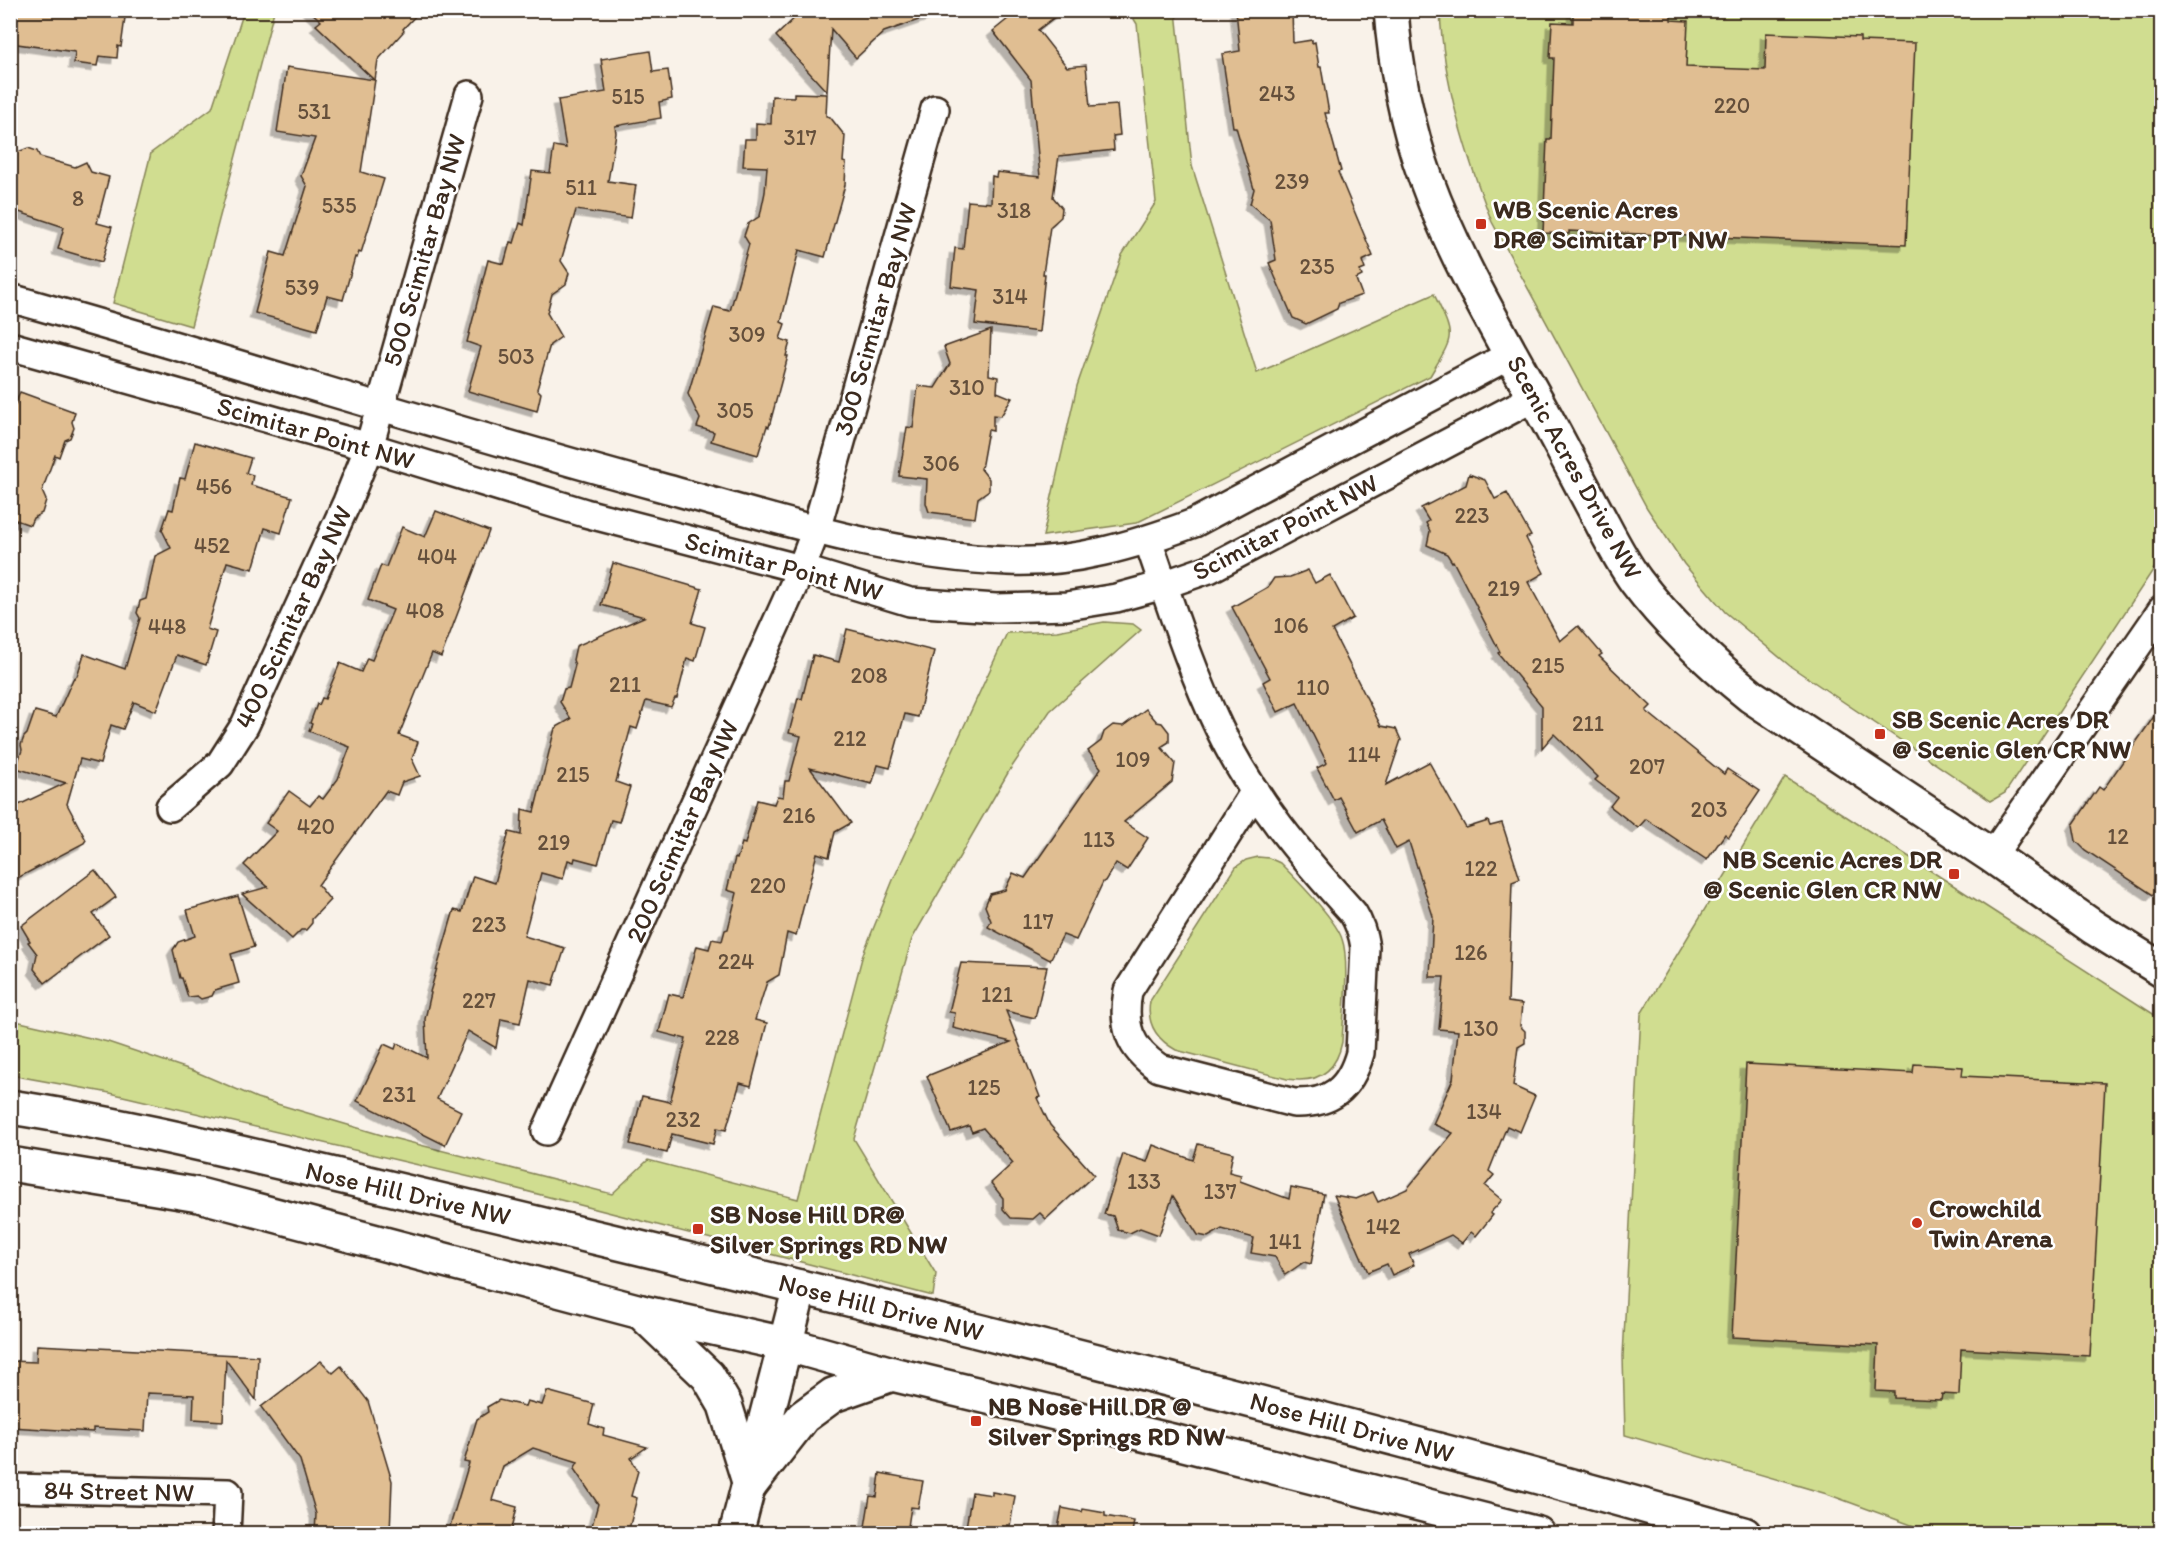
<svg xmlns="http://www.w3.org/2000/svg" width="2172" height="1544" font-family="Itim,sans-serif">
	<style>
		.green { fill: #d0dd90; stroke: #868457; stroke-width: 1.5 }
		.building { fill: #e0be92; stroke: #3b2a1e; stroke-width: 1.5; filter: url(#shadow) }
		.lines { fill: none; stroke-linecap: round; stroke-linejoin: round }
		.minor-casing { stroke: #3b2a1e; stroke-width: 32 }
		.tertiary-casing { stroke: #3b2a1e; stroke-width: 38 }
		.secondary-casing { stroke: #3b2a1e; stroke-width: 38 }
		.minor { stroke: #fff; stroke-width: 27 }
		.tertiary { stroke: #fff; stroke-width: 33 }
		.secondary { stroke: #fff; stroke-width: 33 }
		.poi-dot { fill: #c8321e; stroke: #fff; stroke-width: 2 }
		.labels { text-anchor: middle; dominant-baseline: central; stroke-width: 5; stroke-linejoin: round; paint-order: stroke }
		.number-label { font-size: 22px; fill: #644f3b }
		.poi-label { font-size: 26px; font-weight: bold; fill: #3b2a1e; stroke: #fff; text-anchor: start }
		.street-label { font-size: 26px; fill: #3b2a1e; stroke: #fff }
	</style>
	<defs>
		<filter id="shadow"><feDropShadow dx="-5.5" dy="5.5" stdDeviation="0" flood-color="#0004"/></filter>
	</defs>
	<rect width="100%" height="100%" fill="#f9f2e9"/>
	<filter id="ink" filterUnits="userSpaceOnUse"><feTurbulence type="fractalNoise" baseFrequency=".0167" numOctaves="2"/><feDisplacementMap in="SourceGraphic" scale="12" xChannelSelector="R" yChannelSelector="G"/><feConvolveMatrix kernelMatrix="1 2 1 2 8 2 1 2 1" color-interpolation-filters="sRGB"/></filter>
	<g filter="url(#ink)">
		<g class="green">
			<path d="M244 11H274L191 326 113 303 151 153 212 108Z"/>
			<path d="M1129 11H1176L1192 166 1257 373 1434 294C1455 339 1455 333 1430 376L1136 523 1043 536 1077 386 1122 255 1156 202 1137 24Z"/>
			<path d="M1440 11H2161V558L2005 793 1991 801 1790 666 1725 612 1684 564 1647 508 1492 222C1466 155 1443 83 1440 11Z"/>
			<path d="M1104 622 1133 624 1141 630 1050 711 1009 771 912 939 854 1139 936 1274 933 1296 487 1181 110 1093 11 1075V1020L108 1042 194 1071 257 1098 385 1136 612 1194 648 1160 798 1199 863 954 893 880 1007 633 1057 631Z"/>
			<path d="M1785 777 2161 1019V1533H1933L1827 1494 1625 1435 1623 1356 1641 1014Z"/>
			<path d="M1258 857 1269 858 1280 863C1296 879 1336 920 1342 939 1350 961 1343 1016 1342 1042 1336 1072 1318 1084 1287 1079L1176 1050C1156 1039 1146 1024 1150 1001L1236 867 1246 860Z"/>
		</g>
		<g class="building">
			<path d="M10 10H126L121 47 118 46 117 58 99 56 97 66 74 63 75 52 10 43Z"/>
			<path d="M309 10H421L403 29 404 31 378 60 361 172 384 179 361 253 359 252 357 258 355 257 343 300 327 296 317 330 255 313 271 252 285 256 307 186 301 176 315 138 277 132 287 67 374 80 316 25 321 21Z"/>
			<path d="M803 10H935L936 14 884 32 856 58 831 29 827 92 776 36Z"/>
			<path d="M1019 10H1064L1038 30 1067 67 1086 65 1090 107 1117 105 1120 135 1113 136 1114 150 1059 156 1053 197 1062 208 1061 217 1050 227 1043 274H1045L1039 332 975 324 979 290 951 286 955 248 963 249 968 201 991 203 992 176 996 177 997 172 1040 177 1031 80 993 31Z"/>
			<path d="M1236 10H1292L1293 43 1312 40V43L1315 42 1319 67H1321L1329 113H1325L1341 171 1338 172 1373 256 1362 261 1365 269 1360 271 1362 276 1356 279 1362 295 1339 303 1337 309 1306 324 1293 318 1269 263 1276 260 1270 220 1250 204 1254 189 1236 127H1233L1222 54 1240 51Z"/>
			<path d="M1573 10H1671V20L1688 21 1686 67 1765 70 1766 33 1860 37V41L1915 43 1906 245 1569 231V234L1543 233 1547 139H1551L1554 58H1550L1552 22 1573 23Z"/>
			<path d="M650 51 653 72 668 70 672 99 659 102 661 118 615 126 616 133 608 181 636 185 631 218 576 210 561 261 569 273 566 284 552 294 547 313 561 337 550 345 537 389 541 393 537 411 468 391 481 347 467 342 488 260 504 264 510 242 514 243 520 223 524 225 532 171 550 173 554 146 566 148 558 100 606 92 601 59Z"/>
			<path d="M794 93 827 94 826 116 830 117 845 136 843 162 846 163 845 185 825 257 799 250 781 322 785 324 780 339 790 342 786 356H788L769 427 767 426 758 455 711 441 714 432 697 427 700 419 688 394 714 307 730 311 749 244 744 236 748 224 760 216 765 192 767 167 743 166 745 139H756V123L771 124 772 96 794 97Z"/>
			<path d="M28 148 37 151 40 157 75 167 86 162 91 172 109 177 97 223 112 227 102 262 58 249 64 227 10 209V155Z"/>
			<path d="M991 330 989 375 998 377 997 392 1012 398 1001 416 993 415V431L988 430 981 469 989 479V490L978 498 975 518 929 512 926 503 927 479 899 476 907 427 913 428 918 386 935 388 950 364 944 347Z"/>
			<path d="M20 392 75 412 72 422 74 428 70 438 65 440 59 457 55 455 42 491 46 500 42 513 33 518 30 525 10 518V418Z"/>
			<path d="M195 442 251 458 246 473 253 475 251 485 292 497 281 533 265 528 253 569 227 562 207 629 216 632 206 665 177 655 156 711 134 702 123 729 111 725 100 764 80 759 67 804 86 840 84 843 10 882V809L66 783 16 768 22 750 21 745 24 737 27 734 35 711 56 717 73 679 77 676 84 654 125 669 140 618 137 613 140 601 146 599 155 556 171 548 162 530 169 509 173 510 180 478 185 479Z"/>
			<path d="M1469 474 1485 480 1495 499 1507 493 1531 536 1526 538 1544 573 1528 582 1560 641 1578 626 1602 654 1599 656 1651 706 1646 711 1724 774 1727 769 1760 791 1729 837 1725 834 1707 860 1646 819 1638 828 1610 806 1617 797 1595 780 1598 777 1554 734 1542 748V706L1498 653 1500 652 1453 561 1452 562 1447 554 1427 545 1430 531 1426 523 1429 521 1421 508 1466 485Z"/>
			<path d="M436 511 489 531 441 657 432 653 399 735 418 742 412 759 420 776 402 782 397 795 386 791 318 885 330 900 312 919V923L306 930H301L292 939 242 894 268 887 244 865 277 831 266 823 289 791 310 806 318 796 323 799 338 779 350 747 309 731 312 724 310 723 317 704 319 705 322 698 325 699 340 663 361 672 367 658 372 660 393 610 368 600 381 565 386 567 402 527 425 537Z"/>
			<path d="M613 563 702 589 692 623 705 627 695 661 687 658 677 698H675L671 707 646 701 637 729 631 727 616 782 630 787 619 822 611 820 598 864 575 858 574 862 568 860 563 879 541 873 524 936 565 948 553 985 530 979 520 1023 501 1019 496 1048 468 1031 437 1099 461 1111 445 1145 357 1101 384 1044 395 1049 397 1043 427 1058 425 1019 431 993 430 992 454 910 462 912 473 876 495 883 509 832 521 835 522 809 534 812 555 728 571 719 560 702 564 689 569 688 575 665 573 660 576 646 644 617 601 605Z"/>
			<path d="M1308 570 1315 583 1330 575 1353 618 1332 630 1381 726 1396 729 1401 740 1386 785 1429 762 1466 828 1488 821 1490 826 1502 823 1520 879 1512 882 1508 1002 1522 1004 1520 1026 1525 1031V1043L1518 1047 1513 1086 1535 1096 1520 1132 1507 1126 1489 1171 1494 1175 1485 1186 1502 1200 1490 1213 1493 1215 1476 1236 1471 1232 1462 1243 1451 1235 1409 1254 1414 1265 1392 1275 1387 1264 1368 1272 1334 1195 1356 1199 1373 1192 1378 1202 1407 1189 1453 1133 1433 1124 1453 1079 1458 1031 1439 1029 1444 977H1430L1433 916 1409 842 1396 849 1381 820 1358 832 1339 797 1334 800 1317 768 1327 763 1297 703 1278 712 1263 682 1270 678 1232 607 1268 587 1274 578 1290 577Z"/>
			<path d="M847 629 934 651 918 717 905 714 890 768 878 765 872 784 810 768 851 823 835 832 829 857 817 853 796 936 787 933 779 975 767 982 755 1020 767 1023 751 1086 740 1083 726 1130 717 1128 713 1144 672 1134 667 1153 630 1144 642 1096 670 1102 686 1039 659 1032 669 994 683 997 697 946 709 949 712 939 722 941 725 930 728 929 737 893 727 890 735 858 737 859 742 843 745 844 757 800 774 804 777 796 783 797 785 781H789L801 736 789 733 798 698 802 699 813 655 839 662Z"/>
			<path d="M2162 705V881L2153 895 2085 850 2076 841 2073 825 2099 787 2103 790Z"/>
			<path d="M1146 709 1157 722 1162 723 1169 732V742L1161 747 1175 763 1172 782 1124 822 1148 838 1127 870 1116 863 1105 881 1103 882 1076 940 1063 935 1050 960 988 927 991 921 985 906 990 894 1005 890 1013 873 1025 878 1101 768 1088 751 1101 741 1104 732 1113 725 1123 726Z"/>
			<path d="M95 870 116 897 93 914 109 935 45 983 34 969 37 954 28 942 30 941 21 926Z"/>
			<path d="M238 896 254 947 231 954 239 983 215 990 212 996 201 999 197 996 188 997 182 978H180L173 950 178 942 195 936 187 910Z"/>
			<path d="M961 963 1047 967 1035 1018 1006 1011 1040 1097 1037 1098 1050 1125 1094 1175 1046 1219 1040 1213 1033 1219 1011 1218 1003 1209V1198L991 1183 1013 1163 983 1128 972 1132 969 1126 951 1132 927 1076 1011 1042 953 1028 955 1013 949 1012Z"/>
			<path d="M1746 1064 1913 1073 1914 1064 1963 1067 1962 1076 2105 1083 2090 1356 1961 1349 1959 1395 1942 1394 1941 1400 1894 1398V1392L1876 1391 1878 1345 1732 1337Z"/>
			<path d="M1198 1144 1233 1153 1229 1172 1241 1175 1240 1181 1289 1199 1291 1187 1324 1194 1311 1264 1304 1262 1285 1275 1275 1257 1251 1253 1254 1238 1222 1229 1208 1237 1198 1235 1173 1196 1159 1235 1140 1228 1130 1233 1118 1230 1113 1216 1104 1214 1123 1154 1147 1162 1153 1145 1193 1160Z"/>
			<path d="M37 1345 258 1356 256 1400 226 1360 223 1421 193 1419 194 1395 147 1393 145 1431 93 1428V1432L10 1427V1361L36 1362Z"/>
			<path d="M321 1361 333 1373 341 1366 368 1401 392 1481 390 1533H315L316 1514 300 1460 261 1407Z"/>
			<path d="M547 1391 594 1404 589 1424 604 1429 603 1435 647 1447 631 1458 638 1471 631 1496 637 1498 628 1533H590L598 1504 574 1469 578 1462 533 1448 503 1466 492 1500 517 1507 511 1533H448L469 1463 464 1462 477 1419 488 1412 487 1407 499 1400 525 1406 527 1401 542 1405Z"/>
			<path d="M880 1473 923 1481 918 1508 911 1507 907 1533H864L870 1496 877 1497Z"/>
			<path d="M972 1492 992 1495V1492L1015 1496 1010 1526 1007 1525 1005 1533H965Z"/>
			<path d="M1062 1508 1082 1512 1083 1509 1105 1513V1516L1134 1521 1132 1533H1057Z"/>
		</g>
		<g class="lines">
			<defs>
				<g id="minor">
					<path d="M10 298C228 359 442 428 660 487 774 518 889 557 1008 561 1071 564 1135 545 1194 523L1512 354"/>
					<path d="M10 346 369 447 585 513 801 569 910 602 996 608 1067 606 1116 598 1163 585 1209 569 1535 397"/>
					<path d="M1148 540C1170 603 1190 668 1219 728 1252 798 1301 856 1353 913 1360 924 1363 934 1365 947L1360 1053C1350 1089 1331 1104 1294 1103L1159 1068C1129 1048 1122 1026 1128 991L1255 791"/>
					<path d="M170 807 220 764 245 725 347 502 369 447 469 95"/>
					<path d="M1992 856 2162 610"/>
					<path d="M546 1131 801 569 816 530 935 109"/>
					<path d="M10 1488 228 1493 226 1534"/>
				</g>
				<g id="tertiary">
					<path d="M1391 10C1395 65 1407 127 1426 179 1454 256 1496 327 1535 398 1556 435 1575 473 1595 510 1608 534 1620 559 1636 581 1669 625 1709 662 1751 696L1992 856 2093 927 2162 970"/>
					<path d="M736 1534 800 1287"/>
				</g>
				<g id="secondary">
					<path d="M10 1107C115 1123 215 1147 318 1171 417 1195 516 1219 615 1242 993 1333 1370 1428 1744 1534"/>
					<path d="M10 1164 199 1195 641 1312 785 1344 892 1374 1172 1441 1538 1534"/>
					<path d="M641 1312 708 1376 725 1405 750 1485"/>
					<path d="M750 1485 803 1417 833 1395 892 1374"/>
				</g>
			</defs>
			<use href="#minor" class="minor-casing"/>
			<use href="#tertiary" class="tertiary-casing"/>
			<use href="#secondary" class="secondary-casing"/>
			<use href="#minor" class="minor"/>
			<use href="#tertiary" class="tertiary"/>
			<use href="#secondary" class="secondary"/>
		</g>
	</g>
	<g class="poi-dot">
		<rect x="1475" y="218" width="12" height="12" rx="3"/>
		<rect x="1874" y="728" width="12" height="12" rx="3"/>
		<rect x="1948" y="868" width="12" height="12" rx="3"/>
		<circle cx="1917" cy="1223" r="6"/>
		<rect x="692" y="1223" width="12" height="12" rx="3"/>
		<rect x="970" y="1415" width="12" height="12" rx="3"/>
	</g>
	<g class="labels">
		<g class="number-label">
			<text x="1277" y="93">243</text>
			<text x="628" y="96">515</text>
			<text x="1732" y="105">220</text>
			<text x="314" y="111">531</text>
			<text x="800" y="137">317</text>
			<text x="1292" y="181">239</text>
			<text x="581" y="187">511</text>
			<text x="78" y="198">8</text>
			<text x="339" y="205">535</text>
			<text x="1014" y="210">318</text>
			<text x="1317" y="266">235</text>
			<text x="302" y="287">539</text>
			<text x="1010" y="296">314</text>
			<text x="747" y="334">309</text>
			<text x="516" y="356">503</text>
			<text x="967" y="387">310</text>
			<text x="735" y="410">305</text>
			<text x="941" y="463">306</text>
			<text x="214" y="486">456</text>
			<text x="1472" y="515">223</text>
			<text x="212" y="545">452</text>
			<text x="437" y="556">404</text>
			<text x="1504" y="588">219</text>
			<text x="425" y="610">408</text>
			<text x="1291" y="625">106</text>
			<text x="167" y="626">448</text>
			<text x="1548" y="665">215</text>
			<text x="869" y="675">208</text>
			<text x="625" y="684">211</text>
			<text x="1313" y="687">110</text>
			<text x="1588" y="723">211</text>
			<text x="850" y="738">212</text>
			<text x="1364" y="754">114</text>
			<text x="1133" y="759">109</text>
			<text x="1647" y="766">207</text>
			<text x="573" y="774">215</text>
			<text x="1709" y="809">203</text>
			<text x="799" y="815">216</text>
			<text x="316" y="826">420</text>
			<text x="2118" y="836">12</text>
			<text x="1099" y="839">113</text>
			<text x="554" y="842">219</text>
			<text x="1481" y="868">122</text>
			<text x="768" y="885">220</text>
			<text x="1038" y="921">117</text>
			<text x="489" y="924">223</text>
			<text x="1471" y="952">126</text>
			<text x="736" y="961">224</text>
			<text x="997" y="994">121</text>
			<text x="479" y="1000">227</text>
			<text x="1481" y="1028">130</text>
			<text x="722" y="1037">228</text>
			<text x="984" y="1087">125</text>
			<text x="399" y="1094">231</text>
			<text x="1484" y="1111">134</text>
			<text x="683" y="1119">232</text>
			<text x="1144" y="1181">133</text>
			<text x="1220" y="1191">137</text>
			<text x="1383" y="1226">142</text>
			<text x="1285" y="1241">141</text>
		</g>
		<g class="poi-label">
			<text x="1493" y="209">WB Scenic Acres<tspan x="1493" dy="30">DR@ Scimitar PT NW</tspan></text>
			<text x="1892" y="719">SB Scenic Acres DR<tspan x="1892" dy="30">@ Scenic Glen CR NW</tspan></text>
			<text x="1942" y="859" text-anchor="end">NB Scenic Acres DR<tspan x="1942" dy="30">@ Scenic Glen CR NW</tspan></text>
			<text x="1929" y="1208">Crowchild<tspan x="1929" dy="30">Twin Arena</tspan></text>
			<text x="710" y="1214">SB Nose Hill DR@<tspan x="710" dy="30">Silver Springs RD NW</tspan></text>
			<text x="988" y="1406">NB Nose Hill DR @<tspan x="988" dy="30">Silver Springs RD NW</tspan></text>
		</g>
		<g class="street-label">
			<text transform="translate(424 250) rotate(-74)">500 Scimitar Bay NW</text>
			<text transform="translate(875 319) rotate(-74)">300 Scimitar Bay NW</text>
			<text transform="translate(316 433) rotate(16)">Scimitar Point NW</text>
			<text transform="translate(1575 467) rotate(61)">Scenic Acres Drive NW</text>
			<text transform="translate(1285 527) rotate(-27)">Scimitar Point NW</text>
			<text transform="translate(784 566) rotate(15)">Scimitar Point NW</text>
			<text transform="translate(293 617) rotate(-65)">400 Scimitar Bay NW</text>
			<text transform="translate(682 831) rotate(-66)">200 Scimitar Bay NW</text>
			<text transform="translate(408 1193) rotate(13)">Nose Hill Drive NW</text>
			<text transform="translate(881 1307) rotate(14)">Nose Hill Drive NW</text>
			<text transform="translate(1352 1427) rotate(15)">Nose Hill Drive NW</text>
			<text transform="translate(119 1491) rotate(1)">84 Street NW</text>
		</g>
	</g>
	<rect width="2172" height="1544" fill="none" stroke="#fff" stroke-width="36"/>
	<rect x="18" y="18" width="2136" height="1508" fill="none" stroke="#3b2a1e" stroke-width="2" filter="url(#ink)"/>
</svg>
